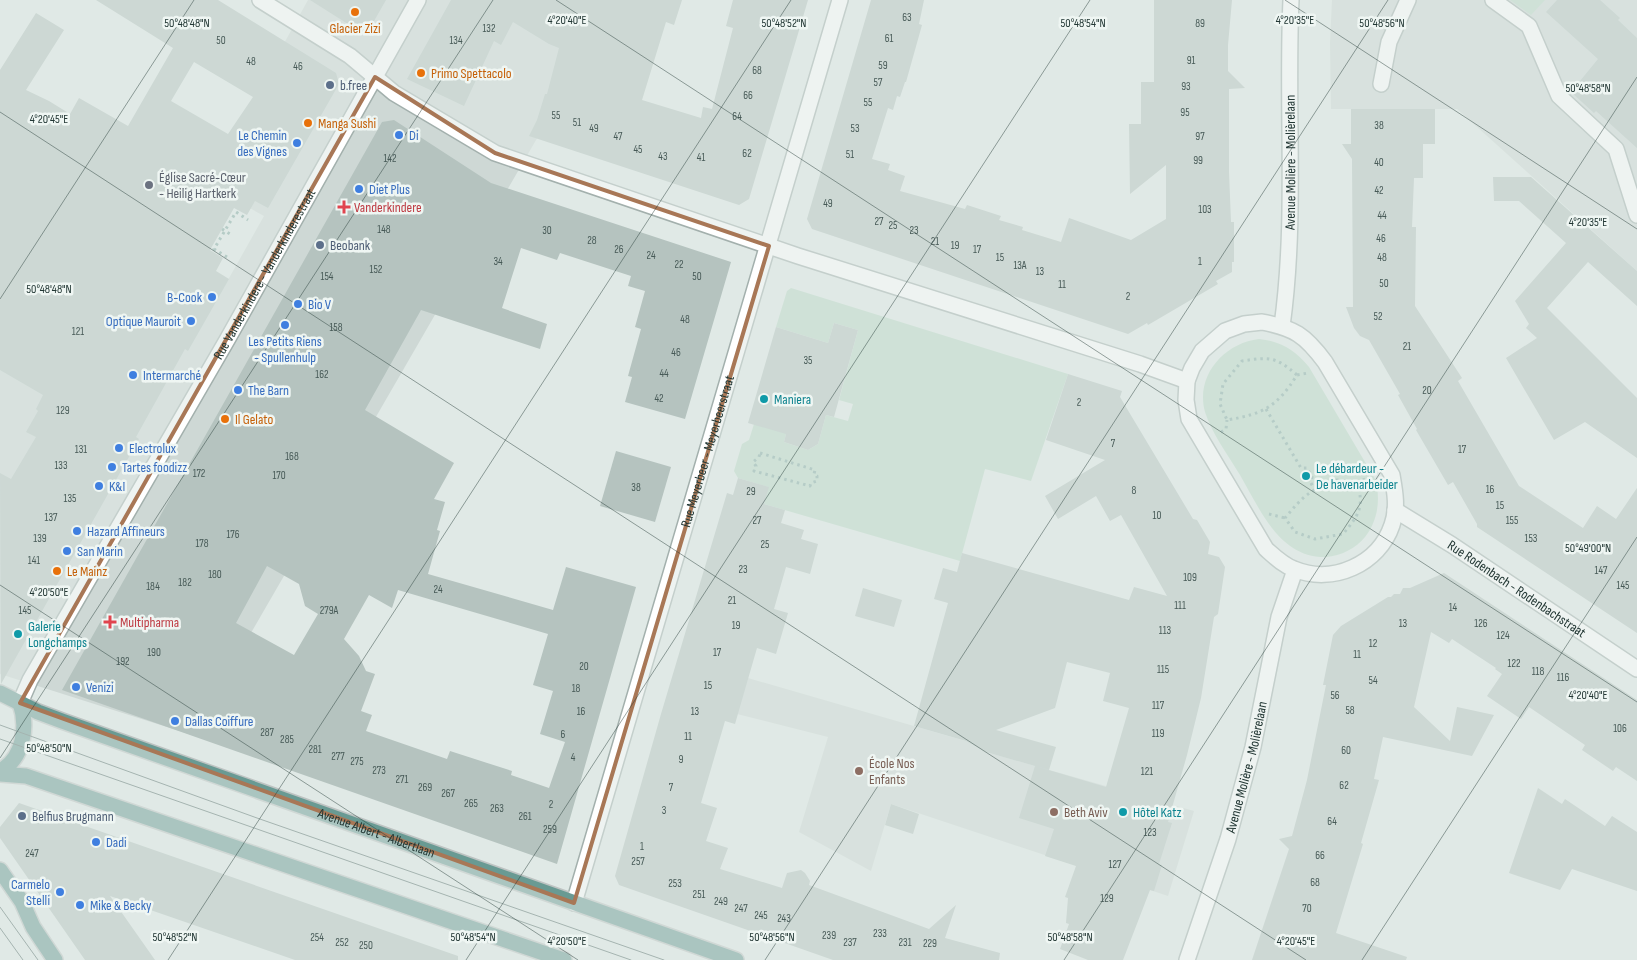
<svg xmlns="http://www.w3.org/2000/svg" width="1637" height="960" font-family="'Sofia Sans Condensed',sans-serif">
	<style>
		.built { fill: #ced8d5 }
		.green { fill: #bad8c6 }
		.building { fill: #b5c3bf; fill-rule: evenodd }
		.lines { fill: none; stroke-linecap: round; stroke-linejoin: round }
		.minor-casing { stroke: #a3b0ad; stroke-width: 18 }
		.major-casing { stroke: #bdc3c2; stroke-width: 18 }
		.path { stroke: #83a9a2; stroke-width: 3; stroke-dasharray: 2.5 4; stroke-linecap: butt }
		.minor { stroke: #fff; stroke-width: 15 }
		.major { stroke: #699a93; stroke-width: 15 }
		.tram { stroke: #5d7370; stroke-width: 1 }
		.marked { fill: none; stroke: #a87756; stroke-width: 4; stroke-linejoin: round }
		.ticks { fill: none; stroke: #223734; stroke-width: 1; stroke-opacity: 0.45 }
		.food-dot { fill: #e8710a; stroke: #eff6f3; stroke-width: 2 }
		.service-dot { fill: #5c6f8a; stroke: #eff6f3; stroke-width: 2 }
		.shop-dot { fill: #3f7fe0; stroke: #eff6f3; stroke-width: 2 }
		.worship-dot { fill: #6b7280; stroke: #eff6f3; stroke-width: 2 }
		.health-dot { fill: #e0444e; stroke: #eff6f3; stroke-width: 2 }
		.culture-dot { fill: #0f9aa8; stroke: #eff6f3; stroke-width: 2 }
		.education-dot { fill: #8d6e63; stroke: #eff6f3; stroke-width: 2 }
		.labels { text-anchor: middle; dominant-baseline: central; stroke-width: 5; stroke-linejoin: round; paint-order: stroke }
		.number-label { font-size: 11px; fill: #475a57 }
		.food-label { font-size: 14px; fill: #c56008; stroke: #eff6f3; text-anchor: start }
		.service-label { font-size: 14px; fill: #4e5e75; stroke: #eff6f3; text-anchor: start }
		.shop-label { font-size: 14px; fill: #366cbe; stroke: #eff6f3; text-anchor: start }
		.street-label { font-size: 14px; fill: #223734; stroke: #eff6f3 }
		.worship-label { font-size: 14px; fill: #5b616d; stroke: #eff6f3; text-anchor: start }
		.health-label { font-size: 14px; fill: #be3a42; stroke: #eff6f3; text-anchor: start }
		.culture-label { font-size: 14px; fill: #0d838f; stroke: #eff6f3; text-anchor: start }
		.education-label { font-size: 14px; fill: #785e54; stroke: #eff6f3; text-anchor: start }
		.ticks-label { font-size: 12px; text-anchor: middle; fill: #223734; stroke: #eff6f3; stroke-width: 5; stroke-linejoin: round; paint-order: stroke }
	</style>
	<rect width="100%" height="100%" fill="#e0e9e6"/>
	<g class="built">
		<path d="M308 0H617L192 735 0 674V149L224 287 264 216 206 184Z"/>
		<path d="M1332 0H1637V271L1457 109H1331L1330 43Z"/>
		<path d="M748 678 969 742 986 752 1194 811 1168 896 891 804 871 871 799 832 828 737 737 714Z"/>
	</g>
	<g class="green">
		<path d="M1510 0H1545L1531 15Z"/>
		<path d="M791 288 1068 374 1031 481 985 469 960 561 764 504 768 487 738 478 734 471 742 444 749 440 754 424 787 430 784 442 808 450 818 444 826 415 848 421 853 404 839 400 858 330 834 323 828 343 776 327 787 291Z"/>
		<path d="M1259 339C1280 341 1295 350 1309 367L1375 479C1381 498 1378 521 1365 537 1356 548 1341 556 1326 557 1279 558 1260 509 1240 475 1228 455 1212 434 1205 412 1195 376 1224 343 1259 339Z"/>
	</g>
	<g class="building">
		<path d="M96 0H218L336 73 339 84 268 208 255 201 247 215 234 208 210 250 223 258 216 271 229 279 188 351 185 349 136 437 139 439 1 684 0 473 11 479 36 437 26 432 38 411 36 409 43 395 0 370V70L36 13 64 30 26 90 49 101 70 114 79 98 128 126 173 48ZM194 62 253 97 228 134 171 101Z"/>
		<path d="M310 0H386L370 28 359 31Z"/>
		<path d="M451 0H682L674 25 666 22 642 100 701 118 703 107 712 109 733 28 726 26 733 0H808L749 199 739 205 529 136 537 120 545 94H547L559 48 549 44 513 22 501 45 494 41 464 106 407 79Z"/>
		<path d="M871 0H924L919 24 922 25 906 82H905L900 97 897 96 893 110 888 108 872 159 890 164 888 170 905 176 900 191 965 209 967 205 1001 216 999 220 1023 227 1022 230 1061 242 1069 218 1131 240 1166 219V165L1130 194 1129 124H1141V82H1154V0H1232L1228 45V71L1245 88 1229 89V172L1231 222H1234V262H1232V272L1216 281 1218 284 1148 325 1147 323 1128 334 812 229 807 219Z"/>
		<path d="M1557 0H1600L1620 18 1618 20 1637 38V148L1596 111 1594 113 1571 92 1598 59 1546 12Z"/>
		<path d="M1351 109H1435V144H1423V178H1414L1412 227H1416L1415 306 1462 378 1458 381 1519 486 1583 528 1597 506 1616 519 1637 488V633L1477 527V524L1453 482 1448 485 1416 430 1417 429 1398 395 1400 394 1369 340 1360 336 1354 328 1346 307H1353L1352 159 1342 144H1351Z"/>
		<path d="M394 120 491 183 731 262 685 419 625 402 632 377 628 376 641 329 635 327 645 291 628 286 631 276 560 253 557 260 521 248 502 308 547 324 540 349 421 310 365 410 454 463 434 499 445 502 437 530 440 531 428 574 553 610 566 567 636 587 557 864 62 690 382 122ZM267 566 299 584 305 606 318 614 294 655 236 623ZM398 590 548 634 533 685 553 691 540 734 565 742 549 788 511 775 512 771 450 751 447 759 366 731 372 715 361 711 375 674 366 671 359 656 344 639 369 595 392 608Z"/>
		<path d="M1493 177H1531L1637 271V306L1588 262 1547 308 1637 398V458L1585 422 1554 440 1506 358 1537 338 1526 328 1529 324 1515 301 1566 243 1519 201H1494Z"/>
		<path d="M834 323 858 330 834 417 826 415 818 444 808 450 784 442 786 434 748 423 776 327 828 343Z"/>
		<path d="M1068 374 1122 391 1120 397 1193 519 1197 520 1210 542 1208 554 1219 557 1225 567 1218 614 1214 617 1201 698 1187 755 1168 822 1172 823 1159 864 1162 865 1154 891 1150 890 1123 960H1088L1060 949 1069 924 1066 923 1068 898 1065 897 1076 866 1045 856 1054 829 1019 818 1035 766 1106 787 1129 708 1103 701 1110 673 1067 662 1055 708 996 730 1056 747 1049 770 986 752 966 741 914 726 948 603 934 599 943 568 957 572 962 553 1129 600 1134 587 1167 596 1121 515 1110 521 1096 496 1058 519 1045 496 1105 460 1046 440Z"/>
		<path d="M616 451 671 467 655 522 600 506Z"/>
		<path d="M738 478 769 487 764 504 785 510 781 523 804 530 801 539 818 544 810 574 786 567 774 609 788 613 776 654 757 648 735 724 725 721 701 803 717 808 706 841 728 848 720 869 782 888 787 873 801 870 805 873 810 881 809 885 929 929 956 905 945 938 1000 953 999 960H833L619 885 615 876 661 714 727 493 733 495Z"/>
		<path d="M1444 573 1637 700V781L1616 767 1613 771 1582 750 1585 745 1529 707 1521 719 1487 696 1502 674 1495 669 1496 668 1452 639 1449 643 1431 632 1414 707 1450 741 1457 707 1494 715 1472 756 1383 737 1374 779 1379 780 1361 843 1363 844 1336 933 1407 957 1406 960H1252L1289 849 1279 839 1292 836 1307 780 1326 685H1323L1333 635 1341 626 1388 597H1391L1394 594H1400L1403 588H1410Z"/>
		<path d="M863 588 902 600 894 627 855 616Z"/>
		<path d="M1538 788 1562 804 1565 799 1605 826 1612 816 1637 832V891L1572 869 1560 890 1509 873Z"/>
		<path d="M19 803 458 956V960H295L110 896 155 960H85L0 838V827Z"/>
		<path d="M891 804 919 814 913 834 885 825Z"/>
	</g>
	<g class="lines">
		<defs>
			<g id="minor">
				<path d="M260 0 350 56 394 93 495 153 798 256 1140 364 1187 381"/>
				<path d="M1493 0 1529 26 1559 96 1616 149 1637 215"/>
				<path d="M1381 84 1389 42 1408 0"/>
				<path d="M1262 322C1294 328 1305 335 1325 362L1392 475C1395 492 1398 508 1392 525 1379 564 1333 585 1294 569 1283 565 1275 557 1266 549L1189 419 1186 400 1187 381 1192 368 1202 351 1225 331 1244 324Z"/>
				<path id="s1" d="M1282 326C1297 218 1286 109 1291 0"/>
				<path id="s2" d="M1395 510 1452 545 1637 669"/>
				<path id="s3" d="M20 703 30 680 227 340 418 0"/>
				<path id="s4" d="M574 903 840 0"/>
				<path id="s5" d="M1187 960 1228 839 1253 747 1279 617 1295 570"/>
			</g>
			<g id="major">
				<path id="s6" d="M0 693 38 712 62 721 736 960"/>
				<path d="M0 771C24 758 28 726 20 703"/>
				<path d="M0 774 26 776 564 960"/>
				<path d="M0 870 22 902 33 927 55 960"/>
			</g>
		</defs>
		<use href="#minor" class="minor-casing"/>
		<use href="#major" class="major-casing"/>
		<g class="path">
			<path d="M222 229 230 234"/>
			<path d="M227 257 214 249 236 212 248 220"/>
			<path d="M1297 375C1275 356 1269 357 1242 361L1223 384 1220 404 1227 420C1263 414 1277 407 1297 375L1308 373"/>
			<path d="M1266 409 1301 468H1307L1312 477 1311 483 1314 489"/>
			<path d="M1221 432 1226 429 1227 420"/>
			<path d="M760 453 815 470 814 474 817 476V481L811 483 810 486 754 471 756 466 753 462 759 457Z"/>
			<path d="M1337 480 1357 483C1365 507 1358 516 1343 534L1315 539 1295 532 1285 518C1304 495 1310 490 1337 480Z"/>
			<path d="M1357 483 1369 477"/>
			<path d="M1269 514 1285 518"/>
		</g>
		<use href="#minor" class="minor"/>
		<use href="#major" class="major"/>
		<g class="tram">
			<path d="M0 725 257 818 664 960"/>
			<path d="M0 739 631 960"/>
			<path d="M0 907 38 960"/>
			<path d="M0 928 23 960"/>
		</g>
	</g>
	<path d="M0 0H1637V960H0ZM375 77 495 153 769 246 574 903 20 703Z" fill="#e0e9e6" fill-opacity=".55" fill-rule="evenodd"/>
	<path class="marked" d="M375 77 495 153 769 246 574 903 20 703Z"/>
	<path class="ticks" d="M556 0 1637 702M1285 0 1637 229M0 112 1306 960M0 299 194 0M0 585 578 960M0 758 493 0M168 960 791 0M466 960 1090 0M765 960 1388 0M1064 960 1637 77M1362 960 1637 537"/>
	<g class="food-dot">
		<circle cx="355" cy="12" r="5"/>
		<circle cx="421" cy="73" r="5"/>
		<circle cx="308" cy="123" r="5"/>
		<circle cx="225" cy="419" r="5"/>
		<circle cx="57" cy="571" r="5"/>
	</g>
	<g class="service-dot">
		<circle cx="330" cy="85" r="5"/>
		<circle cx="320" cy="245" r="5"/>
		<circle cx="22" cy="816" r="5"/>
	</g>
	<g class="shop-dot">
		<circle cx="399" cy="135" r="5"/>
		<circle cx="297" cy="143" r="5"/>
		<circle cx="359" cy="189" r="5"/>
		<circle cx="212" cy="297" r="5"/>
		<circle cx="298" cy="304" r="5"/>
		<circle cx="191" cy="321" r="5"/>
		<circle cx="285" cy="325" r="5"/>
		<circle cx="133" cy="375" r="5"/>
		<circle cx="238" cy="390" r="5"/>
		<circle cx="119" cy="448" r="5"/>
		<circle cx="112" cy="467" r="5"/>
		<circle cx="99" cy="486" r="5"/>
		<circle cx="77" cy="531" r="5"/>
		<circle cx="67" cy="551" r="5"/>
		<circle cx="76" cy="687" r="5"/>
		<circle cx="175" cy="721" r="5"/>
		<circle cx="96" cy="842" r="5"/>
		<circle cx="60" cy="892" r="5"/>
		<circle cx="80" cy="905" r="5"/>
	</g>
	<circle class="worship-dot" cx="149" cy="185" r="5"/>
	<g class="health-dot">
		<path d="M341.5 199.5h5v5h5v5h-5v5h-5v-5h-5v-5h5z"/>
		<path d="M107.5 614.5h5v5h5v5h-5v5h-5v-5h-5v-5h5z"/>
	</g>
	<g class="culture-dot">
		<circle cx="764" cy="399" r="5"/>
		<circle cx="1306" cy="476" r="5"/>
		<circle cx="18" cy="634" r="5"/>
		<circle cx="1123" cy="812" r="5"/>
	</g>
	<g class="education-dot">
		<circle cx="859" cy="771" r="5"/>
		<circle cx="1054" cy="812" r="5"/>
	</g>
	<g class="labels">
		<g class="number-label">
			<text x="907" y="17">63</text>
			<text x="1200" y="23">89</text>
			<text x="489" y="28">132</text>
			<text x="889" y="38">61</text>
			<text x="221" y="40">50</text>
			<text x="456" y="40">134</text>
			<text x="1191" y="60">91</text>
			<text x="251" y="61">48</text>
			<text x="883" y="65">59</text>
			<text x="298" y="66">46</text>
			<text x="757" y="70">68</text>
			<text x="878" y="82">57</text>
			<text x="1186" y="86">93</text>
			<text x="748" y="95">66</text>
			<text x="868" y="102">55</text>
			<text x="1185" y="112">95</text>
			<text x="556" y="115">55</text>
			<text x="737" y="116">64</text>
			<text x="577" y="122">51</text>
			<text x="1379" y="125">38</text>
			<text x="594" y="128">49</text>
			<text x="855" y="128">53</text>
			<text x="618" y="136">47</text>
			<text x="1200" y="136">97</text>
			<text x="638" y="149">45</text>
			<text x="747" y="153">62</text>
			<text x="850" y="154">51</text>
			<text x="663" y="156">43</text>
			<text x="701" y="157">41</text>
			<text x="390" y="158">142</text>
			<text x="1198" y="160">99</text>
			<text x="1379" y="162">40</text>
			<text x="1379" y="190">42</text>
			<text x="828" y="203">49</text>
			<text x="1205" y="209">103</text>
			<text x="1382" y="215">44</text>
			<text x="879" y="221">27</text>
			<text x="893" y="225">25</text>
			<text x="384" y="229">148</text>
			<text x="547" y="230">30</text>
			<text x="914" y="230">23</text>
			<text x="1381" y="238">46</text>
			<text x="592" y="240">28</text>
			<text x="935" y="241">21</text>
			<text x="955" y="245">19</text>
			<text x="619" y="249">26</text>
			<text x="977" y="249">17</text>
			<text x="651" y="255">24</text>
			<text x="1000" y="257">15</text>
			<text x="1382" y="257">48</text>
			<text x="498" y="261">34</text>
			<text x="1200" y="261">1</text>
			<text x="679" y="264">22</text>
			<text x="1020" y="265">13A</text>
			<text x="376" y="269">152</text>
			<text x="1040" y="271">13</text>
			<text x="327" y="276">154</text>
			<text x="697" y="276">50</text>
			<text x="1384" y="283">50</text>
			<text x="1062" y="284">11</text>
			<text x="1128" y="296">2</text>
			<text x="1378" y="316">52</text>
			<text x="685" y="319">48</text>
			<text x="336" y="327">158</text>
			<text x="78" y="331">121</text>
			<text x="1407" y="346">21</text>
			<text x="676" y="352">46</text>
			<text x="808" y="360">35</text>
			<text x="664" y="373">44</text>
			<text x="322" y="374">162</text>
			<text x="1427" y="390">20</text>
			<text x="659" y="398">42</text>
			<text x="1079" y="402">2</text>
			<text x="63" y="410">129</text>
			<text x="1113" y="443">7</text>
			<text x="81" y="449">131</text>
			<text x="1462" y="449">17</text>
			<text x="292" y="456">168</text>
			<text x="61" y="465">133</text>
			<text x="199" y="473">172</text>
			<text x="279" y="475">170</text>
			<text x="636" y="487">38</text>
			<text x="1490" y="489">16</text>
			<text x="1134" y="490">8</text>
			<text x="751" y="491">29</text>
			<text x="70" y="498">135</text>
			<text x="1500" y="505">15</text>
			<text x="1157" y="515">10</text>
			<text x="51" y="517">137</text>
			<text x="757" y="520">27</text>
			<text x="1512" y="520">155</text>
			<text x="233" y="534">176</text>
			<text x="40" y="538">139</text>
			<text x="1531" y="538">153</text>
			<text x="202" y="543">178</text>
			<text x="765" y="544">25</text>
			<text x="34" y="560">141</text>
			<text x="743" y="569">23</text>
			<text x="1601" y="570">147</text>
			<text x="215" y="574">180</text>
			<text x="1190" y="577">109</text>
			<text x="185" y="582">182</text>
			<text x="1623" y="585">145</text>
			<text x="153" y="586">184</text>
			<text x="438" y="589">24</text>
			<text x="732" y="600">21</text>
			<text x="1180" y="605">111</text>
			<text x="1453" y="607">14</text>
			<text x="25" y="610">145</text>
			<text x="329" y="610">279A</text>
			<text x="1403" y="623">13</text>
			<text x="1481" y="623">126</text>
			<text x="736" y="625">19</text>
			<text x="1165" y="630">113</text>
			<text x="1503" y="635">124</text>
			<text x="1373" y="643">12</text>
			<text x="154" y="652">190</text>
			<text x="717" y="652">17</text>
			<text x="1357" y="654">11</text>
			<text x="123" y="661">192</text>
			<text x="1514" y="663">122</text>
			<text x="584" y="666">20</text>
			<text x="1163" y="669">115</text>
			<text x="1538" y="671">118</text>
			<text x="1563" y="677">116</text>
			<text x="1373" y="680">54</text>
			<text x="708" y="685">15</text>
			<text x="576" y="688">18</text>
			<text x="1335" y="695">56</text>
			<text x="1158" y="705">117</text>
			<text x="1350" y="710">58</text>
			<text x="581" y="711">16</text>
			<text x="695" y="711">13</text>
			<text x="1620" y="728">106</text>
			<text x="267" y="732">287</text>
			<text x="1158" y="733">119</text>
			<text x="563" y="734">6</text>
			<text x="688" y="736">11</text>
			<text x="287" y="739">285</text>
			<text x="315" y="749">281</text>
			<text x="1346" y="750">60</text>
			<text x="338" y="756">277</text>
			<text x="573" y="757">4</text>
			<text x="681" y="759">9</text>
			<text x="357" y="761">275</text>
			<text x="379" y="770">273</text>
			<text x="1147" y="771">121</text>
			<text x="402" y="779">271</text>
			<text x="1344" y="785">62</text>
			<text x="425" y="787">269</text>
			<text x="671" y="787">7</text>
			<text x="448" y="793">267</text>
			<text x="471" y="803">265</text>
			<text x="551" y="804">2</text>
			<text x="497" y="808">263</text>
			<text x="664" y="810">3</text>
			<text x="525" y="816">261</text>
			<text x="1332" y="821">64</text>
			<text x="550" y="829">259</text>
			<text x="1150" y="832">123</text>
			<text x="642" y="846">1</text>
			<text x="32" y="853">247</text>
			<text x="1320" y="855">66</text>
			<text x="638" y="861">257</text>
			<text x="1115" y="864">127</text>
			<text x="1315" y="882">68</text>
			<text x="675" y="883">253</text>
			<text x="699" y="894">251</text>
			<text x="1107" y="898">129</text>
			<text x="721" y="901">249</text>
			<text x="741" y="908">247</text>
			<text x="1307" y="908">70</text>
			<text x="761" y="915">245</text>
			<text x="784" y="918">243</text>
			<text x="880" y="933">233</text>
			<text x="829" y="935">239</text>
			<text x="317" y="937">254</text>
			<text x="342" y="942">252</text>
			<text x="850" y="942">237</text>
			<text x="905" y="942">231</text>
			<text x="930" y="943">229</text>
			<text x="366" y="945">250</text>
		</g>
		<g class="food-label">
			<text x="355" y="28" text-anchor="middle">Glacier Zizi</text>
			<text x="431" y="73">Primo Spettacolo</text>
			<text x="318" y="123">Manga Sushi</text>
			<text x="235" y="419">Il Gelato</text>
			<text x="67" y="571">Le Mainz</text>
		</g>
		<g class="service-label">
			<text x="340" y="85">b.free</text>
			<text x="330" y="245">Beobank</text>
			<text x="32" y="816">Belfius Brugmann</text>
		</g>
		<g class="shop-label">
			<text x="287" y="135" text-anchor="end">Le Chemin<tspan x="287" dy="16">des Vignes</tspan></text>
			<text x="409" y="135">Di</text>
			<text x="369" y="189">Diet Plus</text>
			<text x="202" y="297" text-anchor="end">B-Cook</text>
			<text x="308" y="304">Bio V</text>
			<text x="181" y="321" text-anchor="end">Optique Mauroit</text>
			<text x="285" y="341" text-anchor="middle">Les Petits Riens<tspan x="285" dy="16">- Spullenhulp</tspan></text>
			<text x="143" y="375">Intermarché</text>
			<text x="248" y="390">The Barn</text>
			<text x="129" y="448">Electrolux</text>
			<text x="122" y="467">Tartes foodizz</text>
			<text x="109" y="486">K&amp;I</text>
			<text x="87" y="531">Hazard Affineurs</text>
			<text x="77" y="551">San Marin</text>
			<text x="86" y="687">Venizi</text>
			<text x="185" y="721">Dallas Coiffure</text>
			<text x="106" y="842">Dadi</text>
			<text x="50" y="884" text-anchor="end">Carmelo<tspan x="50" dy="16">Stelli</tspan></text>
			<text x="90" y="905">Mike &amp; Becky</text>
		</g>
		<g class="street-label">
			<text stroke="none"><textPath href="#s1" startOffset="164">Avenue Molière - Molièrelaan</textPath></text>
			<text stroke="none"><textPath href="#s3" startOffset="494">Rue Vanderkindere - Vanderkinderestraat</textPath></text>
			<text stroke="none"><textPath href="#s4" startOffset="471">Rue Meyerbeer - Meyerbeerstraat</textPath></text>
			<text stroke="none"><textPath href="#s2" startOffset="145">Rue Rodenbach - Rodenbachstraat</textPath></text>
			<text stroke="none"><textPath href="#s5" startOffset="202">Avenue Molière - Molièrelaan</textPath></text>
			<text stroke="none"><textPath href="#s6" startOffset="402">Avenue Albert - Albertlaan</textPath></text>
		</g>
		<g class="worship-label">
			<text x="159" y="177">Église Sacré-Cœur<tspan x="159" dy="16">- Heilig Hartkerk</tspan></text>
		</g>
		<g class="health-label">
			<text x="354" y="207">Vanderkindere</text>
			<text x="120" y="622">Multipharma</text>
		</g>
		<g class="culture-label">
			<text x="774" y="399">Maniera</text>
			<text x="1316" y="468">Le débardeur -<tspan x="1316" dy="16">De havenarbeider</tspan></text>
			<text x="28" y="626">Galerie<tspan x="28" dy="16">Longchamps</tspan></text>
			<text x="1133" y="812">Hôtel Katz</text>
		</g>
		<g class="education-label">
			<text x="869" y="763">École Nos<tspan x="869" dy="16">Enfants</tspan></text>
			<text x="1064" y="812">Beth Aviv</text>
		</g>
	</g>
	<g class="ticks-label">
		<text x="1295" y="24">4°20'35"E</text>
		<text x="567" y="24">4°20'40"E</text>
		<text x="187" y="27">50°48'48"N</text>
		<text x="784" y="27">50°48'52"N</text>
		<text x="1083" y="27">50°48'54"N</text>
		<text x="1382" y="27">50°48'56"N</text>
		<text x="1588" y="92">50°48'58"N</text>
		<text x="49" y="123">4°20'45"E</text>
		<text x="1588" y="226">4°20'35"E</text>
		<text x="49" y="293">50°48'48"N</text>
		<text x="1588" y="552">50°49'00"N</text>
		<text x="49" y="596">4°20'50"E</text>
		<text x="1588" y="699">4°20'40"E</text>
		<text x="49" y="752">50°48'50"N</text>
		<text x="175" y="941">50°48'52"N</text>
		<text x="473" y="941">50°48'54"N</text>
		<text x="772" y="941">50°48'56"N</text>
		<text x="1070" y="941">50°48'58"N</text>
		<text x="567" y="945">4°20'50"E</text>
		<text x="1296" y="945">4°20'45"E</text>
	</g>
</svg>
